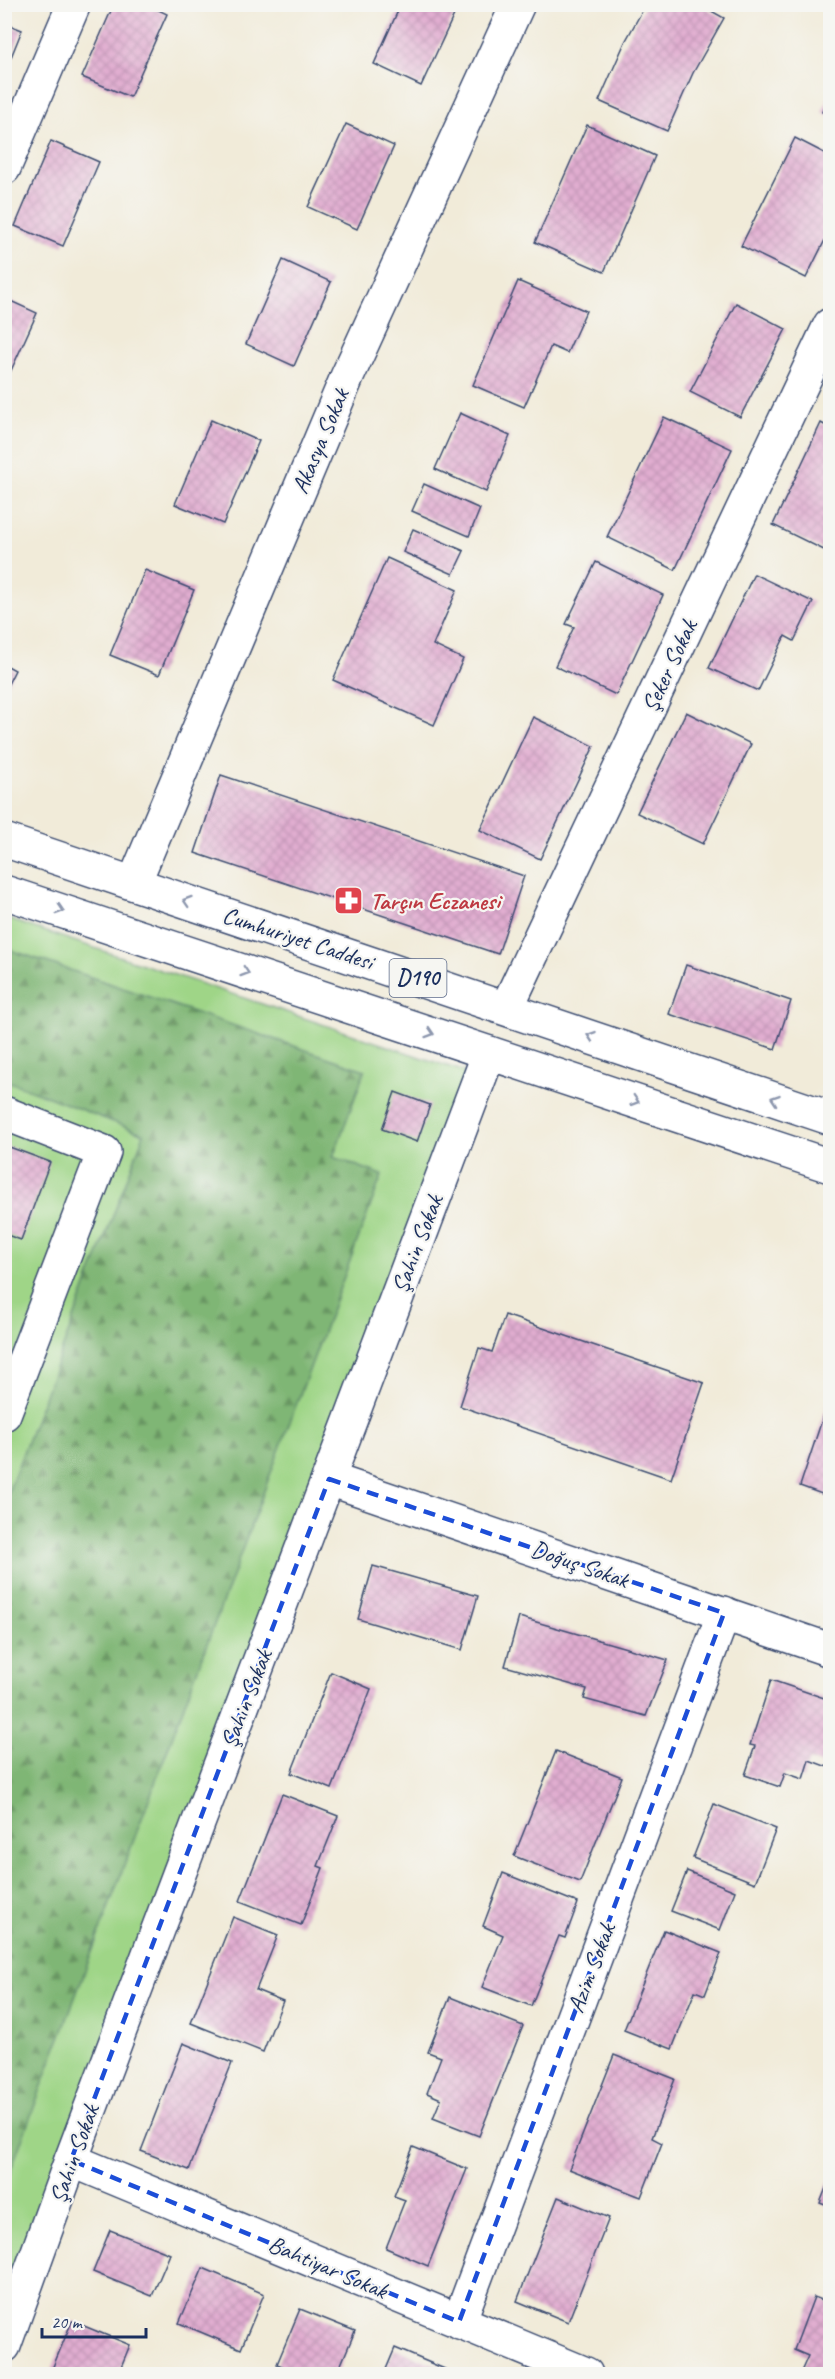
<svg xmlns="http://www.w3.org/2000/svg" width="835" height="2379" font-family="Caveat,sans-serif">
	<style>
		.grass { fill: #9fd587; stroke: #5d8272; stroke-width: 1.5 }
		.forest { fill: url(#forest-firs); stroke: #4d7269; stroke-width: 1.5 }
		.building { fill: url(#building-cross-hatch) }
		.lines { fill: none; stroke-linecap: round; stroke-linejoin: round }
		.minor-casing { stroke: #3b4b70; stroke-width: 36 }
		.highway-casing { stroke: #3b4b70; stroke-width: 36 }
		.minor { stroke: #fff; stroke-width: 33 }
		.highway { stroke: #fff; stroke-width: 33 }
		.oneway { stroke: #8d97ae }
		.marked { fill: none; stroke: #1d4ed8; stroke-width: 4.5; stroke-dasharray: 12 8; stroke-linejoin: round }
		.labels { text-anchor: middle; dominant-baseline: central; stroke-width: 4.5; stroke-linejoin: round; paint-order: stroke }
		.shield { fill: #f6f6f2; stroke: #5d6b8a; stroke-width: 1.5 }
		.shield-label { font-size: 22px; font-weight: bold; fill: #1b2f5e }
		.street-label { font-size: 24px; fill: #1b2f5e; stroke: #f6f6f2 }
		.health-label { font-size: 24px; font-weight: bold; fill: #be3a42; stroke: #f6f6f2; text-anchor: start }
	</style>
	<defs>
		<pattern id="forest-firs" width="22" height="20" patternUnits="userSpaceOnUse" patternTransform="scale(1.5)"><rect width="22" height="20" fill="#7fb674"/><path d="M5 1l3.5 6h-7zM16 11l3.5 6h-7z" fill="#679462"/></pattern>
		<pattern id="building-cross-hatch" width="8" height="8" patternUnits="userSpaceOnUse" patternTransform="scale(1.5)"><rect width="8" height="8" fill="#e1add0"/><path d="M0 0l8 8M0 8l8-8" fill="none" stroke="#c095b5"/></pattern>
	</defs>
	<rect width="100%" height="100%" fill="#f6f6f2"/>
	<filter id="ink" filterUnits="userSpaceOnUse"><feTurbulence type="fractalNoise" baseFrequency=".0167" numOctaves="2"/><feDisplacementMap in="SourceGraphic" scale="12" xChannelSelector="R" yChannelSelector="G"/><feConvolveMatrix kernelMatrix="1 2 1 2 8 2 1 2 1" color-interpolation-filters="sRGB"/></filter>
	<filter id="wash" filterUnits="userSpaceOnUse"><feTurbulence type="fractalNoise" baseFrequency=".008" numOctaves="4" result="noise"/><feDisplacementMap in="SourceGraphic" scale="24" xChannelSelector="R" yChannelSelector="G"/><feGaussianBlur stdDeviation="1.35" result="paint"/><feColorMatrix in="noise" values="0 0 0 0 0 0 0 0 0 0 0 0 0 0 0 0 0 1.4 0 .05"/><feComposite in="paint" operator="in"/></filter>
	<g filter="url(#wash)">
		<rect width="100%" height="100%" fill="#f1ebd9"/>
		<path class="grass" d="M5 918 480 1077 5 2346Z"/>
		<path class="forest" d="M5 948 365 1070 333 1157 382 1175 5 2185V1500L144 1134 5 1080Z"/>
		<g id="blocks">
			<g class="building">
				<path d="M114 4H146L167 14 130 97 82 77Z"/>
				<path d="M401 4H459L421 86 374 64Z"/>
				<path d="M646 4H699L724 18 693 73 667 131 599 101 625 42Z"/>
				<path d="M4 23 22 30 5 72H4Z"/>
				<path d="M830 94V116L822 112Z"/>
				<path d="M346 124 394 146 357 229 308 207Z"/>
				<path d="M587 125 655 156 604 272 535 242Z"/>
				<path d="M795 138 830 156V230L806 278 741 246Z"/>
				<path d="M51 141 99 162 63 246 15 226Z"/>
				<path d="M283 260 331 282 294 366 246 344Z"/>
				<path d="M518 281 586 311 567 353 551 346 524 407 473 385Z"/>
				<path d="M4 298 37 313 4 386Z"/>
				<path d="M736 303 786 329 740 417 690 392Z"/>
				<path d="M460 413 510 436 486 492 435 469Z"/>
				<path d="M664 417 732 449 675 570 607 537Z"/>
				<path d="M211 420 259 441 223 524 175 504Z"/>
				<path d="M821 423 830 428V553L773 525Z"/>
				<path d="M424 484 480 509 469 536 412 511Z"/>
				<path d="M413 529 464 551 453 574 403 552Z"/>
				<path d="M387 558 457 590 433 645 463 659 434 725 333 680Z"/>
				<path d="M596 562 663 595 616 695 555 666 574 627 566 624Z"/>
				<path d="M145 570 194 590 159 675 110 655Z"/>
				<path d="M754 574 813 602 794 641 785 636 758 691 709 668Z"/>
				<path d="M4 664 15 670 4 692Z"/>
				<path d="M686 712 751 744 703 844 637 813Z"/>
				<path d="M533 717 594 746 540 859 480 830Z"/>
				<path d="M221 775 524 876 498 954 195 853Z"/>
				<path d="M686 965 791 1001 775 1049 669 1014Z"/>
				<path d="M395 1092 430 1105 417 1142 382 1129Z"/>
				<path d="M4 1145 50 1162 21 1240 4 1234Z"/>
				<path d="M505 1315 704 1383 671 1479 460 1406 479 1348 492 1352Z"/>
				<path d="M830 1396V1497L800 1486Z"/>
				<path d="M373 1566 478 1596 462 1650 358 1619Z"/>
				<path d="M519 1617 668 1660 646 1716 584 1699 587 1689 505 1666Z"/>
				<path d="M331 1672 371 1689 332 1789 291 1773Z"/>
				<path d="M771 1680 830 1700 826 1711 830 1713V1768L809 1760 803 1779 785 1773 780 1787 745 1775 755 1746 750 1745Z"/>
				<path d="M556 1751 622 1777 580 1882 514 1856Z"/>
				<path d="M282 1794 338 1816 318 1866 323 1868 301 1925 240 1901Z"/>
				<path d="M714 1804 776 1829 755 1883 693 1858Z"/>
				<path d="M687 1871 735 1891 720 1930 671 1911Z"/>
				<path d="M503 1873 578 1903 565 1938 559 1936 531 2006 482 1987 503 1935 483 1926Z"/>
				<path d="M233 1917 278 1935 256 1990 283 2001 263 2052 191 2023Z"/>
				<path d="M664 1930 721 1953 705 1995 695 1991 672 2049 624 2030Z"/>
				<path d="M450 1997 523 2026 479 2136 433 2118 441 2099 427 2093 441 2057 428 2052Z"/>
				<path d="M183 2043 232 2063 189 2170 141 2151Z"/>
				<path d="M614 2055 675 2079 652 2138 662 2143 641 2197 569 2169Z"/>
				<path d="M413 2147 467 2169 428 2266 386 2248 405 2200 394 2196Z"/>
				<path d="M830 2178V2207L820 2203Z"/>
				<path d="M558 2197 609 2218 568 2322 517 2301Z"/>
				<path d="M110 2230 170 2254 152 2296 93 2272Z"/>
				<path d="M203 2268 264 2294 241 2349 179 2323Z"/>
				<path d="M814 2297 830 2303V2374H800L808 2356 794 2350Z"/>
				<path d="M300 2309 355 2331 337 2374H302L277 2364Z"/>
				<path d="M72 2321 130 2345 118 2374H50Z"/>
				<path d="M395 2348 447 2370 445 2374H384Z"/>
			</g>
		</g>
	</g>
	<g filter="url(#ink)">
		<use href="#blocks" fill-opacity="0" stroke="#3b4b70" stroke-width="1.5"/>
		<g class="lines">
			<defs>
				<g id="minor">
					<path d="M4 168 74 4"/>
					<path d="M134 883 347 377 518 4"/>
					<path d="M507 1007 830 325"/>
					<path d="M4 1113 104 1152 4 1414"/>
					<path d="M329 1479 830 1650"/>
					<path d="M71 2160 586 2374"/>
					<path d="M459 2322 724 1613"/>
					<path d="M4 2346 71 2160 489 1053"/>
				</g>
				<g id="highway">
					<path d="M4 840 830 1118"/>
					<path d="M4 892 830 1166"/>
				</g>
			</defs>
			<use href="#minor" class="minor-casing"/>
			<use href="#highway" class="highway-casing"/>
			<use href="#minor" class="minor"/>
			<use href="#highway" class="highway"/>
		</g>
		<defs><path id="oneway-chevron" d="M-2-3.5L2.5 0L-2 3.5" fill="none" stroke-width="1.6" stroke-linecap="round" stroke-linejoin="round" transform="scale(1.5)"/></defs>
		<g class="oneway">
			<use href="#oneway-chevron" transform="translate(187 901) rotate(-162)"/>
			<use href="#oneway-chevron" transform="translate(60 910) rotate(18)"/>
			<use href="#oneway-chevron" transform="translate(245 972) rotate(18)"/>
			<use href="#oneway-chevron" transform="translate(430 1033) rotate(18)"/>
			<use href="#oneway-chevron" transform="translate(591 1036) rotate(-161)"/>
			<use href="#oneway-chevron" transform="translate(775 1099) rotate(-161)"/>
			<use href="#oneway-chevron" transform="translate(635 1101) rotate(18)"/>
		</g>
	</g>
	<path class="marked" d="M329 1479 724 1613 459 2322 71 2160Z"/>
	<defs>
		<symbol id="pharmacy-square" viewBox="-11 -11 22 22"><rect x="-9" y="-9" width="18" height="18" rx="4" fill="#e0444e" stroke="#f6f6f2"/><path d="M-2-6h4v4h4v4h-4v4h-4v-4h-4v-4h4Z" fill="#fff"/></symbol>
	</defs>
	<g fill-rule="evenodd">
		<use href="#pharmacy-square" x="332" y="884" width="33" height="33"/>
	</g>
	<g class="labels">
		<rect class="shield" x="389.5" y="959" width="57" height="38" rx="4.5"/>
		<g class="shield-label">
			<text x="418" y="978">D190</text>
		</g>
		<g class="street-label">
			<text transform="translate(320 441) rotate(-67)">Akasya Sokak</text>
			<text transform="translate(669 666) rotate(-65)">Şeker Sokak</text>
			<text transform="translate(298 938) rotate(18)">Cumhuriyet Caddesi</text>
			<text transform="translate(417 1244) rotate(-69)">Şahin Sokak</text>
			<text transform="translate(580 1564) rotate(19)">Doğuş Sokak</text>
			<text transform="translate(246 1699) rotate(-69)">Şahin Sokak</text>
			<text transform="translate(591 1968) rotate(-69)">Azim Sokak</text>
			<text transform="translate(74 2154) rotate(-70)">Şahin Sokak</text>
			<text transform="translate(328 2267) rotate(23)">Bahtiyar Sokak</text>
		</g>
		<g class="health-label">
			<text x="370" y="901">Tarçın Eczanesi</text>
		</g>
	</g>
	<rect width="835" height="2379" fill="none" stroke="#f6f6f2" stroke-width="24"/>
	<path d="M42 2328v9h104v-9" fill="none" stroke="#1b2f5e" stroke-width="3"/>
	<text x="51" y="2328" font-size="18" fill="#1b2f5e" stroke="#f6f6f2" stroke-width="4.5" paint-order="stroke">20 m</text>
</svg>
